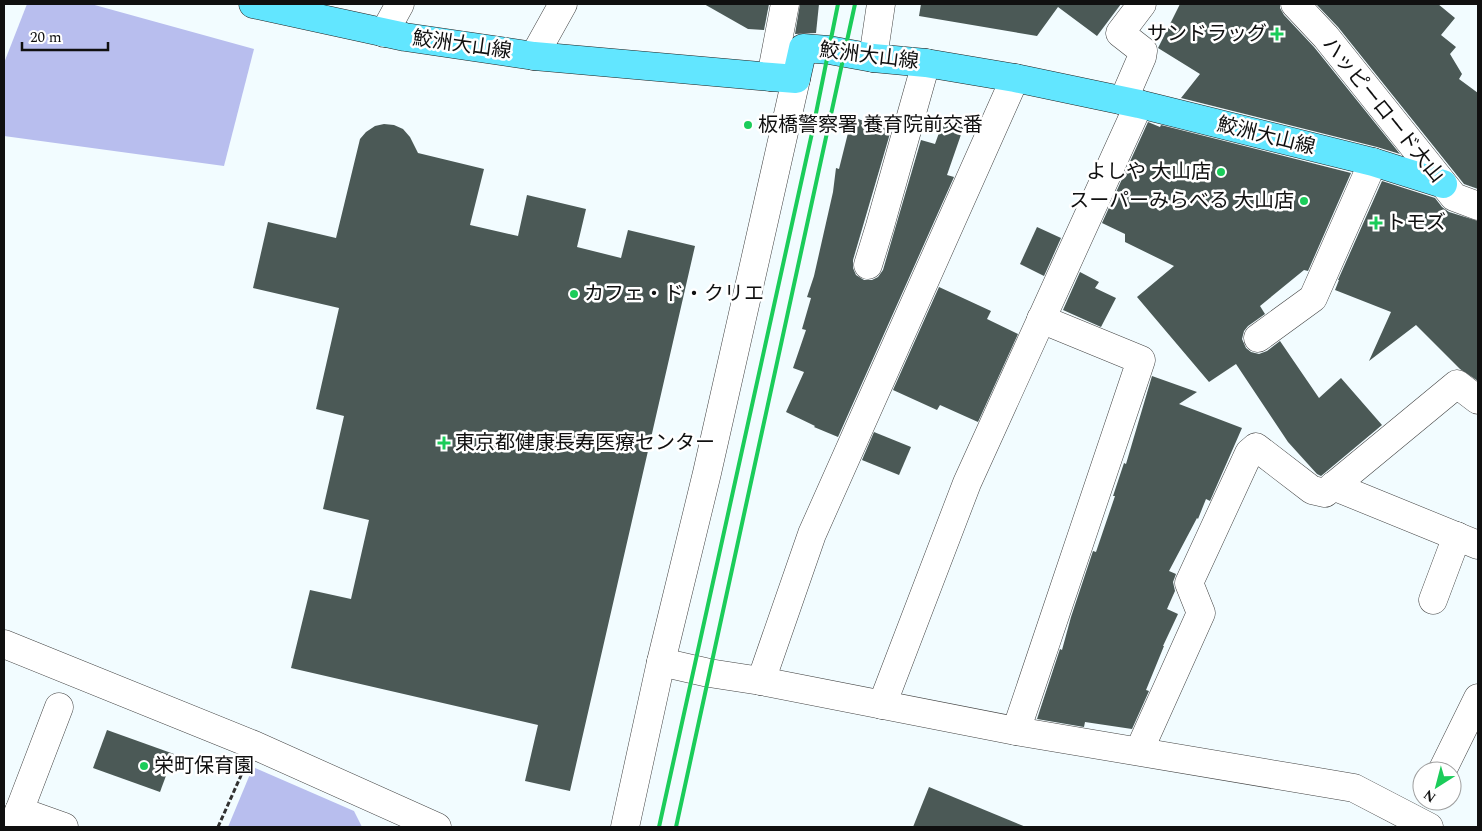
<svg xmlns="http://www.w3.org/2000/svg" width="1482" height="831" font-family="Spectral,'Noto Sans JP',serif">
	<style>
		.green { fill: #b8beee }
		.building { fill: #4b5956 }
		.lines { fill: none; stroke-linecap: round; stroke-linejoin: round }
		.minor-casing { stroke: #434343; stroke-width: 29 }
		.major-casing { stroke: #212121; stroke-width: 29 }
		.path { stroke: #323232; stroke-width: 3; stroke-dasharray: 5 2.5; stroke-linecap: butt }
		.minor { stroke: #fff; stroke-width: 28 }
		.major { stroke: #62e6ff; stroke-width: 28 }
		.rail { stroke: #1bcc5a; stroke-width: 4 }
		.poi-dot { fill: #1bcc5a; stroke: #fff; stroke-width: 2 }
		.labels { text-anchor: middle; dominant-baseline: central; stroke-width: 5; stroke-linejoin: round; paint-order: stroke }
		.poi-label { font-size: 20px; fill: #101010; stroke: #fff; text-anchor: start }
		.street-label { font-size: 20px; fill: #101010; stroke: #fff }
	</style>
	<rect width="100%" height="100%" fill="#f2fcff"/>
	<g class="green">
		<path d="M27 4H91L254 49 224 166 4 136V63Z"/>
		<path d="M253 767 354 811 362 827H228Z"/>
	</g>
	<g class="building">
		<path d="M704 4H769L764 30 748 29Z"/>
		<path d="M800 4H819L816 33 795 34Z"/>
		<path d="M921 4H1121L1097 36 1058 7 1037 36 919 16Z"/>
		<path d="M1180 4H1280V8L1284 15 1314 47 1400 154 1377 147 1181 98 1200 74 1158 48Z"/>
		<path d="M1316 4H1438L1455 18 1441 35 1456 47 1450 54 1462 74 1459 79 1478 93V189L1464 184 1338 27Z"/>
		<path d="M852 117 891 130 853 260V268L856 275 864 280H872L878 277 883 270 921 140 935 144 944 119 964 126 947 175 954 177 838 437 814 427 815 426 786 412 804 372 793 368 806 330 802 329 811 298 807 297 814 276 833 192 836 168 839 169Z"/>
		<path d="M1148 122 1160 127 1161 125 1351 173 1308 271 1304 270 1260 306 1265 314 1248 326 1244 331 1242 339 1246 348 1251 352 1259 354 1267 351 1280 341 1319 398 1341 378 1382 425 1321 476 1317 474 1288 442 1236 364 1209 382 1137 297 1174 266 1125 242V234L1102 223Z"/>
		<path d="M384 124 394 125 403 129 410 137 418 153 484 169 470 225 518 236 527 195 586 209 577 247 621 258 628 230 695 246 570 791 525 781 538 725 291 668 310 590 351 599 369 520 323 509 344 416 316 409 339 308 253 288 268 222 336 238 360 139 366 132 375 126Z"/>
		<path d="M1382 181 1435 198 1442 207 1449 212 1478 221V381L1460 369 1416 325 1369 361 1391 312 1335 290 1339 280H1338Z"/>
		<path d="M1037 227 1061 238 1044 276 1020 264Z"/>
		<path d="M1080 272 1099 282 1095 288 1116 298 1101 327 1063 310Z"/>
		<path d="M939 287 991 311 987 319 1018 334 978 422 940 405 937 410 893 390Z"/>
		<path d="M1152 376 1197 392 1179 404 1242 428 1210 501 1206 499 1198 519 1197 518 1169 571 1176 574 1173 582 1175 591 1167 609 1178 614 1163 646H1164L1146 690 1149 691 1132 729 1085 722 1084 727 1037 719 1060 649 1062 650 1071 617 1093 551 1096 552 1115 496H1113L1124 463 1126 464Z"/>
		<path d="M874 432 911 447 899 475 862 460Z"/>
		<path d="M107 730 174 754 160 792 93 768Z"/>
		<path d="M929 787 1026 827H913Z"/>
	</g>
	<g class="lines">
		<defs>
			<g id="minor">
				<path d="M1295 4 1326 37 1454 197 1478 206"/>
				<path d="M384 33 400 4"/>
				<path d="M534 56 563 4"/>
				<path d="M873 58 881 4"/>
				<path d="M771 77 785 4"/>
				<path d="M1123 101 1142 57 1143 51 1120 33 1142 4"/>
				<path d="M868 265 880 226 926 63"/>
				<path d="M1258 338 1313 298 1373 162"/>
				<path d="M1333 486 1478 545"/>
				<path d="M1433 600 1457 536"/>
				<path d="M4 644 254 745 437 827"/>
				<path d="M661 662 709 673 761 681 1016 731 1354 788 1429 827"/>
				<path d="M761 681 812 534 1015 78"/>
				<path d="M882 705 967 483 1139 104"/>
				<path d="M1016 731 1141 360 1041 319"/>
				<path d="M1139 751 1201 613 1189 583 1249 453 1256 447 1312 490 1325 493 1457 384 1478 400"/>
				<path d="M1442 771 1478 698"/>
				<path d="M19 811 64 827"/>
				<path d="M13 827 59 707"/>
				<path d="M625 827 661 662 707 473 796 79"/>
			</g>
			<path id="major" d="M253 4 405 37 534 56 771 77 796 79 803 48 829 50 873 58 926 63 1015 78 1139 104 1373 162 1443 184"/>
		</defs>
		<use href="#minor" class="minor-casing"/>
		<use href="#major" class="major-casing"/>
		<path class="path" d="M218 827 243 771"/>
		<use href="#minor" class="minor"/>
		<use href="#major" class="major"/>
		<g class="rail">
			<path d="M659 827 812 133 838 4"/>
			<path d="M676 827 855 4"/>
		</g>
	</g>
	<g class="poi-dot">
		<path d="M1274.5 26.5h5v5h5v5h-5v5h-5v-5h-5v-5h5z"/>
		<circle cx="748" cy="125" r="5"/>
		<circle cx="1221" cy="172" r="5"/>
		<circle cx="1304" cy="201" r="5"/>
		<path d="M1373.5 215.5h5v5h5v5h-5v5h-5v-5h-5v-5h5z"/>
		<circle cx="574" cy="294" r="5"/>
		<path d="M441.5 435.5h5v5h5v5h-5v5h-5v-5h-5v-5h5z"/>
		<circle cx="144" cy="766" r="5"/>
	</g>
	<g class="labels">
		<g class="poi-label">
			<text x="1267" y="34" text-anchor="end">サンドラッグ</text>
			<text x="758" y="125">板橋警察署 養育院前交番</text>
			<text x="1211" y="172" text-anchor="end">よしや 大山店</text>
			<text x="1294" y="201" text-anchor="end">スーパーみらべる 大山店</text>
			<text x="1386" y="223">トモズ</text>
			<text x="584" y="294">カフェ・ド・クリエ</text>
			<text x="455" y="443">東京都健康長寿医療センター</text>
			<text x="154" y="766">栄町保育園</text>
		</g>
		<g class="street-label">
			<text transform="translate(462 45) rotate(8)">鮫洲大山線</text>
			<text transform="translate(869 56) rotate(7)">鮫洲大山線</text>
			<text transform="translate(1383 110) rotate(51)">ハッピーロード大山</text>
			<text transform="translate(1266 136) rotate(14)">鮫洲大山線</text>
		</g>
	</g>
	<rect width="1482" height="831" fill="none" stroke="#101010" stroke-width="10"/>
	<g transform="translate(1437 786) rotate(216)"><circle r="24" fill="#ffffff" stroke="#9f9f9f"/>
	<path d="M0-4L9 19L0 12L-9 19Z" fill="#1bcc5a"/>
	<text y="-8" font-size="14" font-weight="bold" text-anchor="middle" fill="#101010">N</text>
	</g>
	<path d="M22 42v8h86v-8" fill="none" stroke="#101010" stroke-width="2.5"/>
	<text x="30" y="42" font-size="15" fill="#101010" stroke="#ffffff" stroke-width="4" paint-order="stroke">20 m</text>
</svg>
